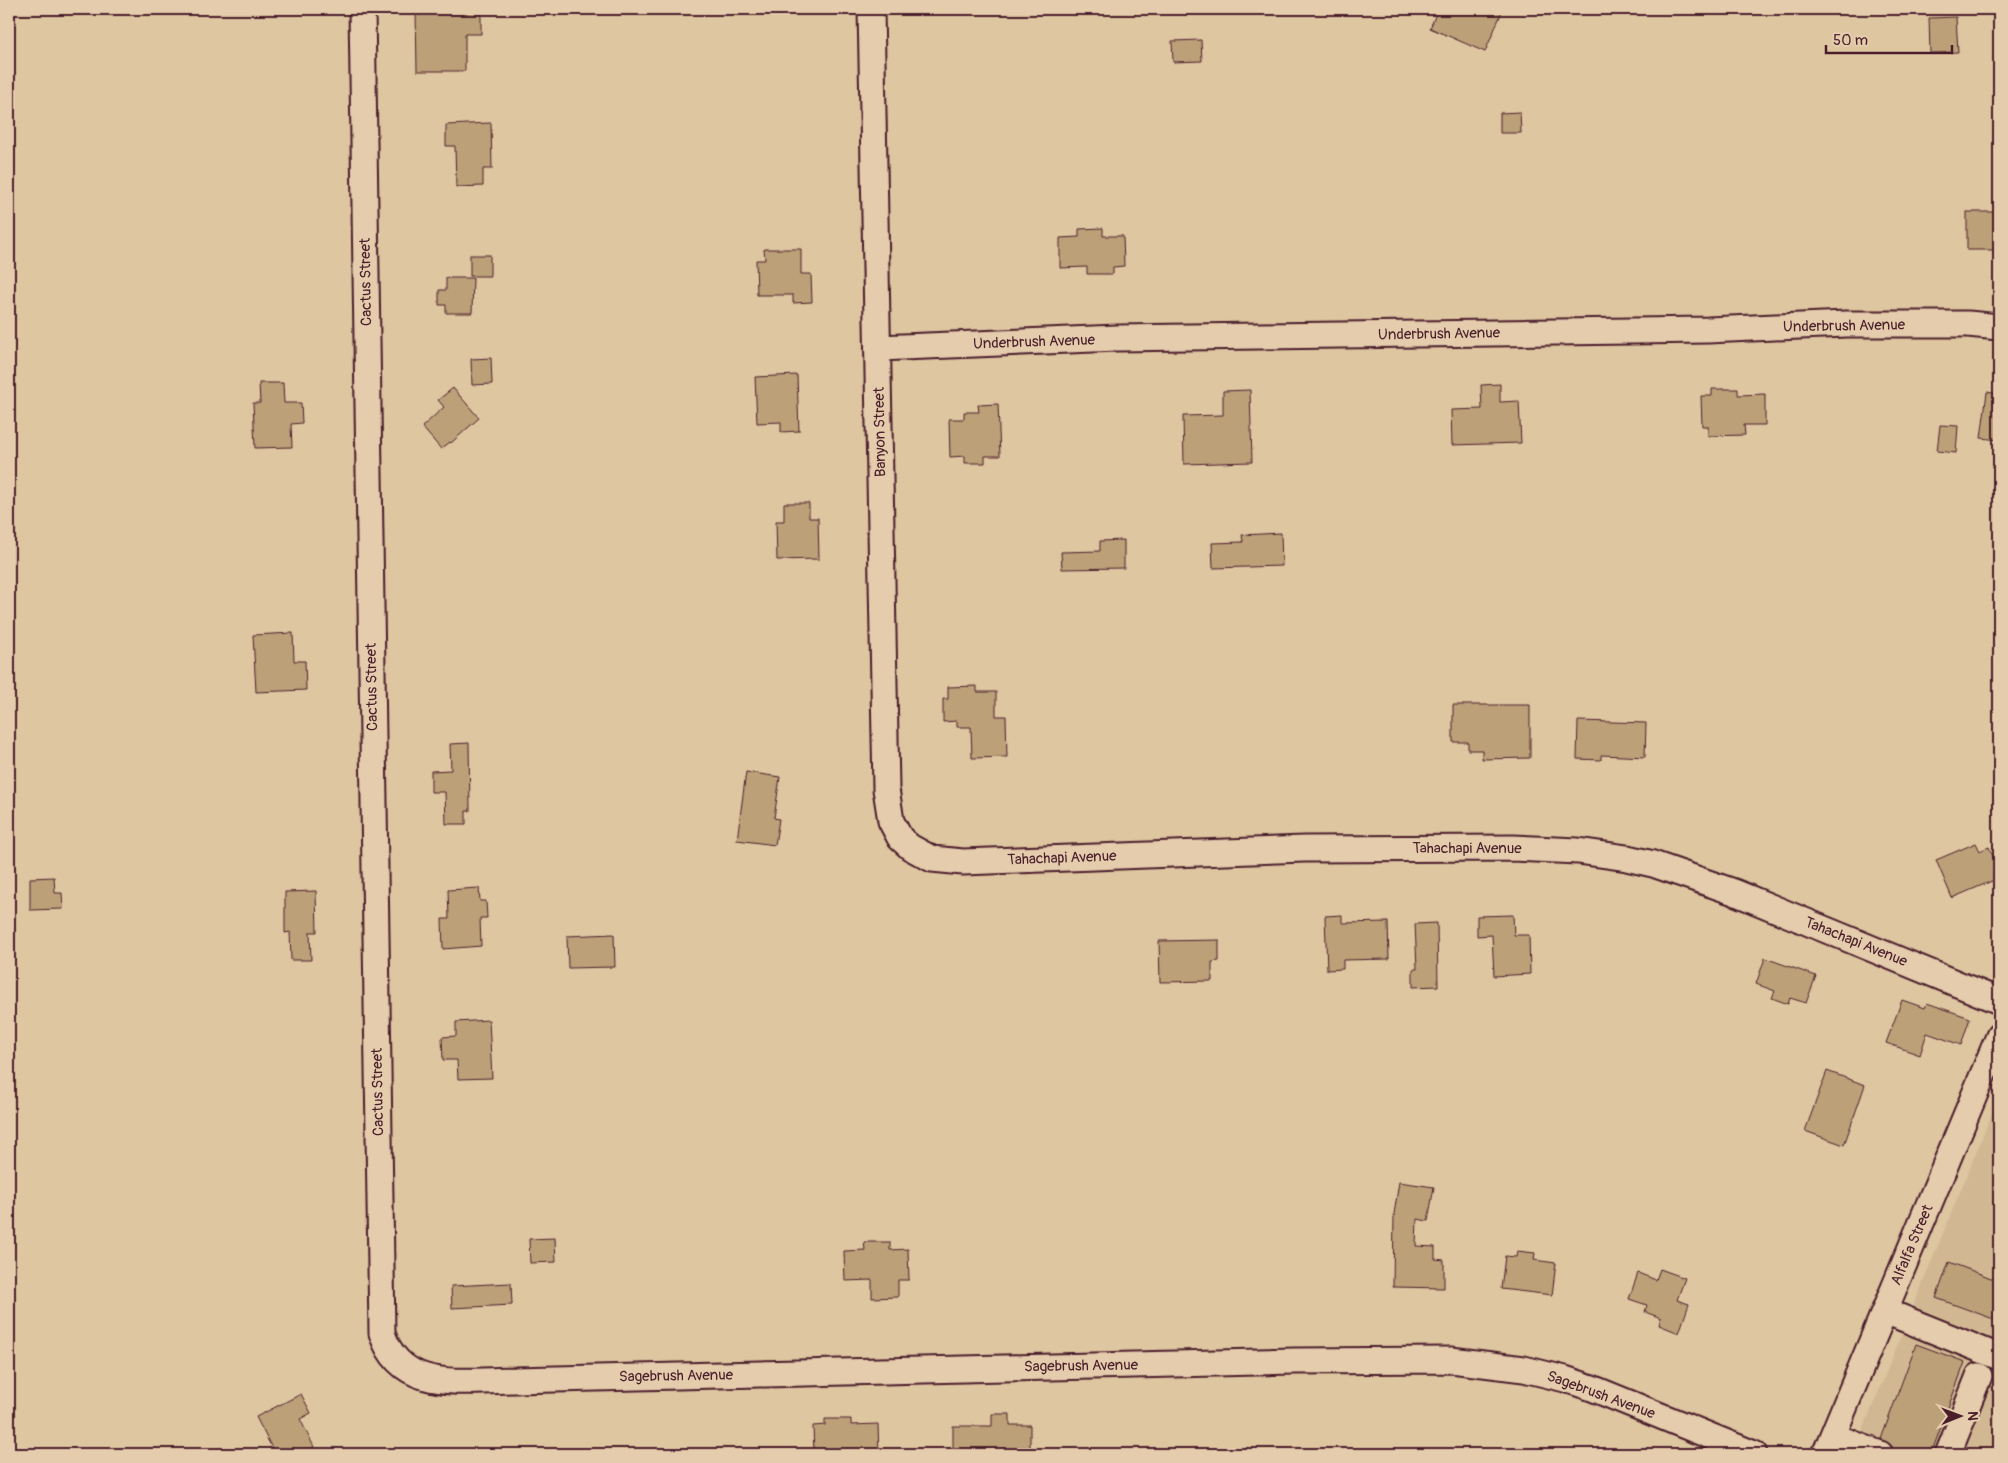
<svg xmlns="http://www.w3.org/2000/svg" width="2008" height="1463" font-family="Pangolin,sans-serif">
	<style>
		.built { fill: #d1b893 }
		.building { fill: #bba078; stroke: #4a1f2b }
		.lines { fill: none; stroke-linecap: round; stroke-linejoin: round }
		.minor-casing { stroke: #4a1f2b; stroke-width: 29 }
		.minor { stroke: #e4ccac; stroke-width: 25 }
		.labels { text-anchor: middle; dominant-baseline: central; stroke-width: 4.5; stroke-linejoin: round; paint-order: stroke }
		.street-label { font-size: 15px; fill: #4a1f2b; stroke: #e4ccac }
	</style>
	<rect width="100%" height="100%" fill="#dec6a1"/>
	<filter id="ink" filterUnits="userSpaceOnUse"><feTurbulence type="fractalNoise" baseFrequency=".02" numOctaves="2"/><feDisplacementMap in="SourceGraphic" scale="10" xChannelSelector="R" yChannelSelector="G"/><feConvolveMatrix kernelMatrix="1 2 1 2 8 2 1 2 1" color-interpolation-filters="sRGB"/></filter>
	<g filter="url(#ink)">
		<path class="built" d="M1999 1096V1454H1853Z"/>
		<g class="building">
			<path d="M1438 9H1503L1485 52 1430 28Z"/>
			<path d="M481 10V34H465V71H417L416 11Z"/>
			<path d="M1956 17 1958 52 1930 53 1929 18Z"/>
			<path d="M1201 40 1202 61 1173 62 1172 41Z"/>
			<path d="M1520 112 1521 133H1500V113Z"/>
			<path d="M491 123 492 169H483V186L456 187 455 146H446V125Z"/>
			<rect x="1967" y="212" width="32" height="38"/>
			<path d="M1103 228V236H1123L1124 266 1113 267V274H1087V267L1060 268V238L1079 237V229Z"/>
			<path d="M764 249H801V274H811L812 302 793 303V295H757L756 260H765Z"/>
			<rect x="470" y="255" width="20" height="21"/>
			<path d="M446 278H473L472 313H446V305H439V290H446Z"/>
			<path d="M491 358 492 384 472 385 471 359Z"/>
			<path d="M797 375 799 431 781 432V422L757 423 755 377Z"/>
			<path d="M259 383H283L284 403H301L302 423 291 424 292 447 255 448 253 403H260Z"/>
			<path d="M1500 384V402L1519 401 1521 443 1452 445 1451 410 1482 409 1481 385Z"/>
			<path d="M453 388 479 418 451 443 450 442 441 449 422 427 444 407 438 400Z"/>
			<path d="M1712 389H1738V395L1765 394V425H1744L1745 435 1708 436V426H1702L1701 396H1712Z"/>
			<path d="M1250 390 1252 462 1184 464 1183 416 1223 415V391Z"/>
			<path d="M1987 392 1999 394V440L1981 438Z"/>
			<path d="M998 404 1000 456H985V463H965V456L950 457 949 419H964V412H979L978 405Z"/>
			<path d="M1940 425 1958 426 1956 453 1937 451Z"/>
			<path d="M784 503H809V518H818L819 559 777 560 776 521H784Z"/>
			<path d="M1281 533 1282 566 1213 568 1212 543 1243 542 1242 535Z"/>
			<path d="M1124 540V568L1062 569 1061 552 1100 551V541Z"/>
			<path d="M293 633 294 661H305L306 690 256 692 253 635Z"/>
			<path d="M977 686V692H996V716H1006L1007 757 972 758 971 727H957V721L943 722V699H948V687Z"/>
			<path d="M1453 705H1530V758L1482 759V750H1468V742H1453Z"/>
			<path d="M1578 721 1646 723 1645 757 1601 755V760L1577 759Z"/>
			<path d="M469 743 470 811H466V824H446L445 792H431V771L451 770 450 744Z"/>
			<path d="M746 772 780 777 774 818 779 819 775 845 737 840Z"/>
			<path d="M1976 843 1980 851 1989 847 1999 870V878L1952 898 1936 860Z"/>
			<path d="M54 877 55 893H62L63 909 30 910V878Z"/>
			<path d="M479 888 480 901H486L487 918H480L481 946 443 949 442 919H449L448 890Z"/>
			<path d="M316 891 317 932H310L311 960H291L290 932 285 933V892Z"/>
			<path d="M1342 915V923L1388 922 1389 959 1343 960V969L1327 970 1325 916Z"/>
			<path d="M1513 915 1514 935H1529L1530 974 1494 976 1492 935 1477 936V916Z"/>
			<path d="M1437 923 1438 986 1413 987V969H1417L1415 924Z"/>
			<path d="M614 934 615 967 568 968 567 936Z"/>
			<path d="M1219 940V961L1212 962V981L1160 982 1159 941Z"/>
			<path d="M1765 958 1816 976 1806 1003 1790 998 1788 1004 1772 998 1775 991 1756 984Z"/>
			<path d="M1902 1000 1925 1008 1927 1003 1970 1018 1961 1045 1927 1033 1920 1055 1886 1043Z"/>
			<path d="M489 1020 492 1078 458 1079 457 1060H443L442 1037 456 1036V1022Z"/>
			<path d="M1827 1071 1865 1085 1844 1145 1805 1131Z"/>
			<path d="M1399 1182 1434 1187 1428 1221 1417 1219 1416 1246 1435 1247V1259L1444 1260V1288L1393 1287 1394 1214Z"/>
			<path d="M555 1238 556 1262 530 1263 529 1239Z"/>
			<path d="M864 1242H890V1250L908 1249 909 1280H898V1297L872 1298V1280L845 1281 844 1251 865 1250Z"/>
			<path d="M1517 1251 1535 1253 1534 1260 1556 1263 1552 1295 1501 1289 1505 1256 1516 1257Z"/>
			<path d="M1949 1262 1999 1281V1321L1936 1298Z"/>
			<path d="M1660 1269 1685 1278 1677 1300 1689 1304 1679 1333 1659 1325 1661 1318 1645 1312 1647 1305 1629 1299 1638 1273 1656 1280Z"/>
			<path d="M511 1283 512 1305 452 1308 451 1286Z"/>
			<path d="M1916 1344 1965 1362 1931 1454H1902L1894 1451 1891 1445 1881 1439Z"/>
			<path d="M301 1394 311 1413 300 1419 314 1447 301 1454H275L256 1417Z"/>
			<path d="M992 1414H1010V1425H1030V1454H953V1426H992Z"/>
			<path d="M825 1419H851V1425L878 1424 879 1454H814L813 1426 825 1425Z"/>
		</g>
		<g class="lines">
			<defs>
				<g id="minor">
					<path d="M362 9 382 1333C401 1394 464 1380 515 1380L1294 1361 1451 1360 1524 1369 1565 1379 1592 1388 1754 1454"/>
					<path d="M871 9 886 789 891 821 900 838 910 847 932 859 963 862 1304 849 1513 848 1578 851 1627 858 1653 864 1734 892 1999 1001"/>
					<path d="M878 348 1117 338 1708 330 1846 324H1968L1999 327"/>
					<path d="M1885 1311 1999 1357"/>
					<path d="M1833 1436 1880 1454"/>
					<path d="M1825 1454 1999 1036"/>
					<path d="M1948 1454 1979 1376"/>
				</g>
			</defs>
			<use href="#minor" class="minor-casing"/>
			<use href="#minor" class="minor"/>
		</g>
	</g>
	<g class="labels">
		<g class="street-label">
			<text transform="translate(366 282) rotate(-91)">Cactus Street</text>
			<text transform="translate(1844 326) rotate(-1)">Underbrush Avenue</text>
			<text transform="translate(1439 334) rotate(-1)">Underbrush Avenue</text>
			<text transform="translate(1034 342) rotate(-2)">Underbrush Avenue</text>
			<text transform="translate(880 432) rotate(-91)">Banyon Street</text>
			<text transform="translate(372 687) rotate(-91)">Cactus Street</text>
			<text x="1467" y="848">Tahachapi Avenue</text>
			<text transform="translate(1062 858) rotate(-2)">Tahachapi Avenue</text>
			<text transform="translate(1856 942) rotate(22)">Tahachapi Avenue</text>
			<text transform="translate(378 1092) rotate(-91)">Cactus Street</text>
			<text transform="translate(1912 1245) rotate(-67)">Alfalfa Street</text>
			<text transform="translate(1081 1366) rotate(-1)">Sagebrush Avenue</text>
			<text transform="translate(676 1376) rotate(-1)">Sagebrush Avenue</text>
			<text transform="translate(1601 1395) rotate(20)">Sagebrush Avenue</text>
		</g>
	</g>
	<rect width="2008" height="1463" fill="none" stroke="#e4ccac" stroke-width="30"/>
	<rect x="15" y="15" width="1978" height="1433" fill="none" stroke="#4a1f2b" stroke-width="2" filter="url(#ink)"/>
	<g transform="translate(1960 1416) rotate(89)" stroke="#e4ccac" stroke-width="4" paint-order="stroke">
	<path d="M0-4L9 19L0 12L-9 19Z" fill="#4a1f2b"/>
	<text y="-8" font-size="14" font-weight="bold" text-anchor="middle" fill="#4a1f2b">N</text>
	</g>
	<path d="M1826 45v8h126v-8" fill="none" stroke="#4a1f2b" stroke-width="2.5"/>
	<text x="1833" y="45" font-size="15" fill="#4a1f2b" stroke="#e4ccac" stroke-width="4" paint-order="stroke">50 m</text>
</svg>
